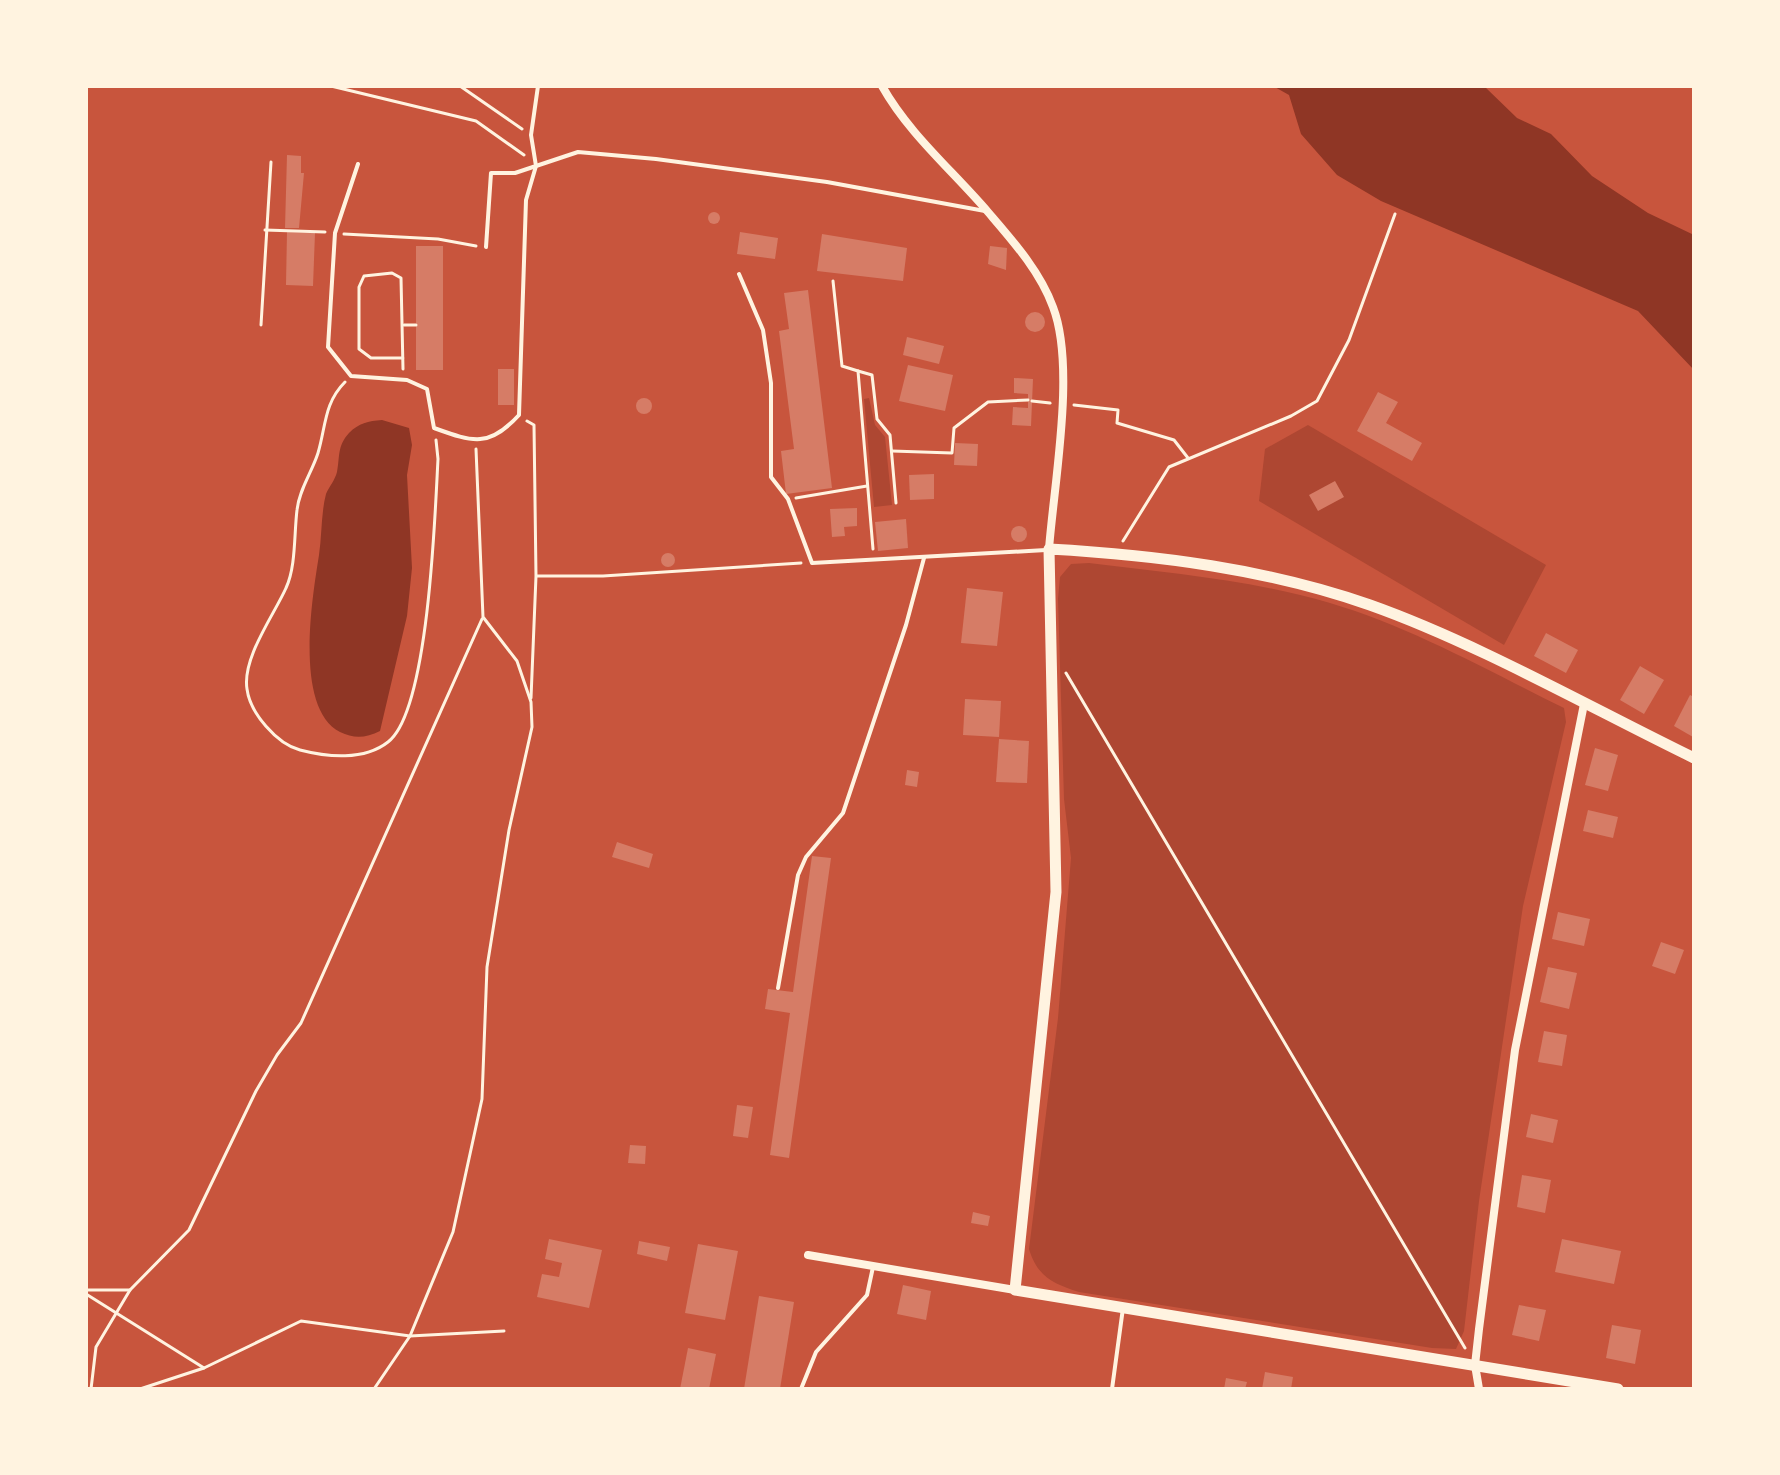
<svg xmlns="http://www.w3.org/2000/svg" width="1780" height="1475" font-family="'Open Sans',sans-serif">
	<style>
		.green { fill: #ae4732 }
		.water { fill: #8f3625 }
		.building { fill: #d67c66 }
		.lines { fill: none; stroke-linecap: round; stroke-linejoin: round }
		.path { stroke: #fff3e0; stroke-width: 3 }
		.service { stroke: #fff3e0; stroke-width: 4 }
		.minor { stroke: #fff3e0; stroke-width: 8 }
		.tertiary { stroke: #fff3e0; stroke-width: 11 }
	</style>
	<rect width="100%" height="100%" fill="#c8553d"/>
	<g class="green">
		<path d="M869 398 875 425 885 437 892 505 874 507 864 399Z"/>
		<path d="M1308 425 1546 565 1504 645 1259 501 1265 449Z"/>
		<path d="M1089 563C1170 573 1252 580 1330 603 1411 627 1489 671 1564 708L1566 722 1523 906 1479 1201 1464 1331 1456 1349 1432 1348 1079 1292C1053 1284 1037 1276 1029 1249L1058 1018 1071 858 1064 799 1058 599 1060 577 1071 564Z"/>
	</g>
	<g class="water">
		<path d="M1273 86H1484L1517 118 1551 134 1592 176 1648 213 1694 235V370L1638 311 1381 201 1337 175 1301 134 1289 95Z"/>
		<path d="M382 420 409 428 412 445 407 475 412 568 407 616 380 731C366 738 354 739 340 732 294 708 312 599 319 555 322 535 321 513 326 494 329 487 335 480 337 472 340 457 337 446 349 433 359 423 368 421 382 420Z"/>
	</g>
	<g class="building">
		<path d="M287 155 301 156V173H304L299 228H285Z"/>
		<circle cx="714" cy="218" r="6"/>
		<path d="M287 232 315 233 313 286 286 285Z"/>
		<path d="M740 232 778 238 775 259 737 254Z"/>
		<path d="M822 234 907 248 903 281 817 271Z"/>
		<rect x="416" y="246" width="27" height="124"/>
		<path d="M990 246 1007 248 1006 270 988 264Z"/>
		<path d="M808 290 832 488 786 494 781 451 794 449 779 331 789 329 784 293Z"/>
		<circle cx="1035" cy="322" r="10"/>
		<path d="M907 337 944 346 939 364 903 355Z"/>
		<path d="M908 365 953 375 945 411 899 401Z"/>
		<rect x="498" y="369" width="16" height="36"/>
		<path d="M1014 378 1033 379 1031 426 1012 425 1013 407 1028 408V394L1014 393Z"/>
		<path d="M1378 392 1398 402 1386 423 1422 443 1412 461 1357 431Z"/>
		<circle cx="644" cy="406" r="8"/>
		<path d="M955 443 978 444 977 466 954 465Z"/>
		<path d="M934 474V499L910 500 909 475Z"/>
		<path d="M1335 481 1344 497 1318 511 1309 495Z"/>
		<path d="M857 508V526L844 527 845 536 832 537 830 509Z"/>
		<path d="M906 519 908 548 878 551 875 522Z"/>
		<circle cx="1019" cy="534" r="8"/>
		<circle cx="668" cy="560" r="7"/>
		<path d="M967 588 1003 592 997 646 961 643Z"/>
		<path d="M1546 633 1578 650 1566 673 1534 656Z"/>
		<path d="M1640 666 1664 680 1644 714 1620 700Z"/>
		<path d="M1690 695 1694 697 1693 737 1674 726Z"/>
		<path d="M965 699 1001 701 999 737 963 735Z"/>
		<path d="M999 739 1029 741 1027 783 996 782Z"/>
		<path d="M1595 748 1618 755 1608 791 1585 785Z"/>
		<path d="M907 770 919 772 917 787 905 785Z"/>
		<path d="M1588 810 1618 817 1613 838 1583 831Z"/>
		<path d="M617 842 653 854 649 868 612 857Z"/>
		<path d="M812 856 831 858 789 1158 770 1155 790 1013 765 1009 768 989 793 992Z"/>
		<path d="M1558 912 1590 919 1584 946 1552 939Z"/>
		<path d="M1661 942 1684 950 1675 974 1652 966Z"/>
		<path d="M1548 967 1577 973 1569 1009 1540 1002Z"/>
		<path d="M1544 1031 1567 1035 1562 1066 1538 1062Z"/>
		<path d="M737 1105 753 1107 748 1138 733 1136Z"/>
		<path d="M1531 1114 1558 1120 1553 1143 1526 1137Z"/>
		<path d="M630 1145 646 1146 645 1164 628 1163Z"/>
		<path d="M1522 1175 1551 1180 1545 1213 1517 1207Z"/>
		<path d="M973 1212 990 1216 988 1226 971 1223Z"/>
		<path d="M549 1239 602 1250 589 1308 537 1297 542 1274 559 1277 562 1263 545 1259Z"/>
		<path d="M1562 1239 1621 1251 1614 1284 1555 1272Z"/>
		<path d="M639 1241 670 1247 667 1261 637 1254Z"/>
		<path d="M698 1244 738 1251 725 1320 685 1313Z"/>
		<path d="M903 1285 931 1291 926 1320 897 1314Z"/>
		<path d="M759 1296 794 1302 780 1389H744Z"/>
		<path d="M1519 1305 1546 1310 1539 1341 1512 1335Z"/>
		<path d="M1612 1325 1641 1330 1635 1364 1606 1358Z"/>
		<path d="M688 1348 716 1354 709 1389H680Z"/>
		<path d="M1265 1372 1293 1377 1291 1389H1262Z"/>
		<path d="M1226 1378 1247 1382 1245 1389H1224Z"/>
	</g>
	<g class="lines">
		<g class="path">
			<path d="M331 86 476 121 524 155"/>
			<path d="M460 86 522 129"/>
			<path d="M265 230 325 232"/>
			<path d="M344 234 438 239 476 246"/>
			<path d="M833 281 842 366 858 371 873 549"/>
			<path d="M261 325 271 162"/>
			<path d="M404 325H416"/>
			<path d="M403 358H371L359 349V287L364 276 392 273 401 278 403 369"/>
			<path d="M858 371 872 375 877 419 890 435 896 503"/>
			<path d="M345 382C324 403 326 426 318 453 312 472 299 490 297 510 294 534 296 567 286 588 274 615 242 658 247 689 250 713 277 744 300 750 327 757 364 761 388 742 429 711 435 513 438 459L436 440"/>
			<path d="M1032 401 1050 403"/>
			<path d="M1074 405 1118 410 1117 423 1174 440 1188 458"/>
			<path d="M527 421 534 425 536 576 531 698"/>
			<path d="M892 451 952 453 954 428 988 402 1028 400"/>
			<path d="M796 498 867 486"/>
			<path d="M1123 541 1169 467 1291 416 1317 401 1349 340 1395 214"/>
			<path d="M537 576H603L801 563"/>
			<path d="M1066 673 1465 1348"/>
			<path d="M86 1290H130"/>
			<path d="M86 1294 204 1368"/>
			<path d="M91 1389 96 1347 130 1290 189 1230 256 1091 277 1055 301 1023 482 619"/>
			<path d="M140 1389 204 1368 301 1321 410 1336 504 1331"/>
			<path d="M374 1389 410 1336 453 1232 482 1099 487 967 509 830 532 727 531 702 517 661 483 617 476 449"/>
		</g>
		<g class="service">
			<path d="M358 164 335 233 328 347 351 376 407 380 427 389 434 428C473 442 489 448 519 415L526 200 536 166 578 152 656 159 827 182 985 211"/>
			<path d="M486 247 491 173H515L536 166 531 135 538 86"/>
			<path d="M739 274 763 330 771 383V477L788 499 812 563 1046 550"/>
			<path d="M778 988 798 875 806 857 843 813 906 625 924 558"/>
			<path d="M801 1389 816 1352 867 1295 873 1267"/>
			<path d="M1112 1389 1123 1308"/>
		</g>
		<g class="minor">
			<path d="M882 86C909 134 952 170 988 212 1012 240 1040 271 1053 307 1076 367 1054 483 1049 549"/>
			<path d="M808 1255 1015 1290"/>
			<path d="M1479 1389 1475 1365 1479 1329 1515 1050 1584 704"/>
		</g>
		<path class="tertiary" d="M1618 1389 1015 1290 1056 892 1049 549C1157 555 1267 569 1370 605 1477 643 1591 708 1694 758"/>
	</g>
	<rect width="1780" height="1475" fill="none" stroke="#fff3e0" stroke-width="176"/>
</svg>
